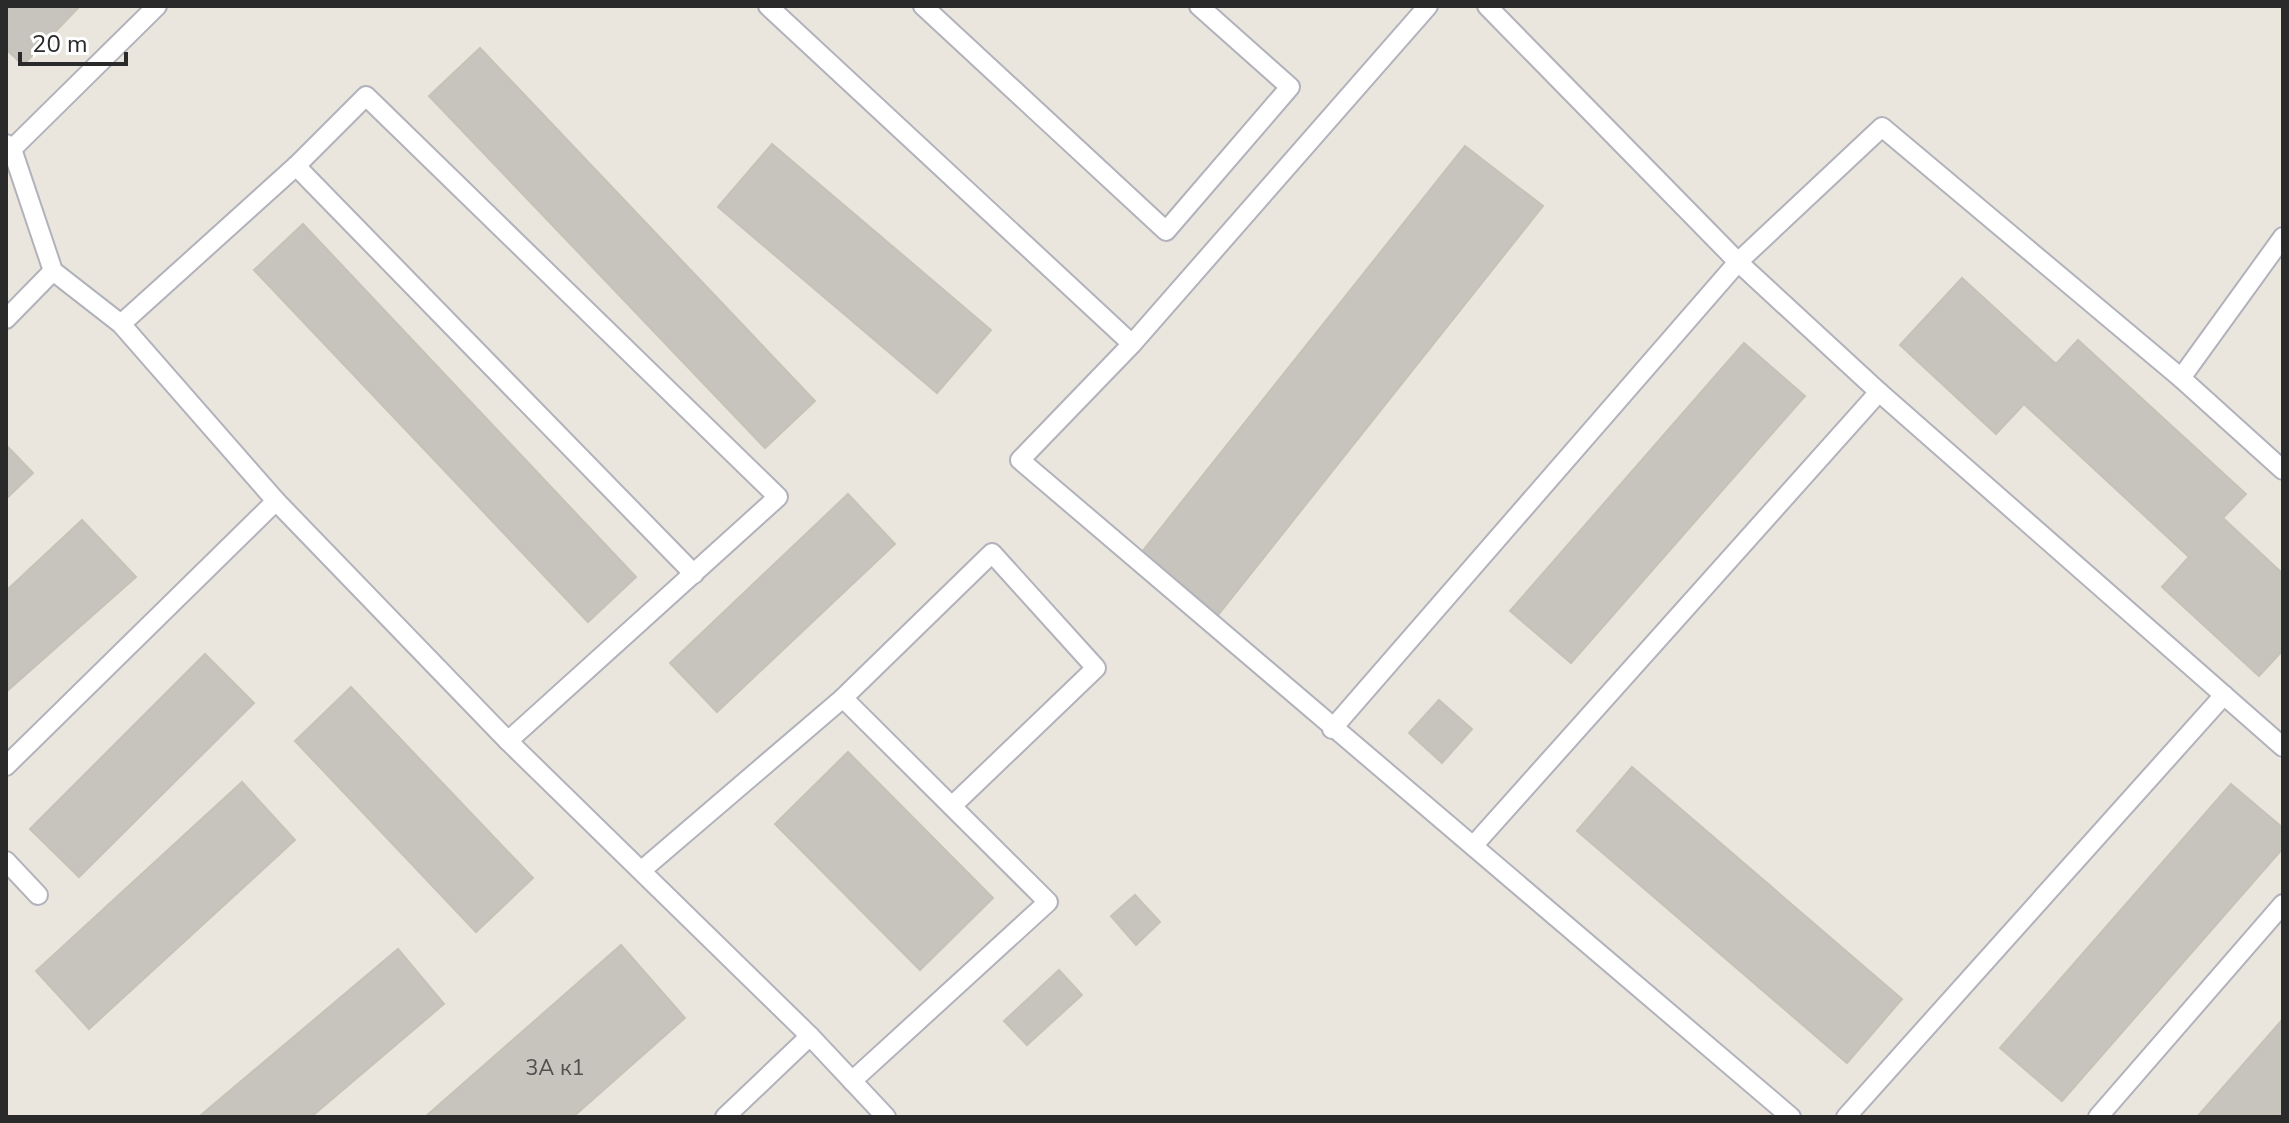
<svg xmlns="http://www.w3.org/2000/svg" width="2289" height="1123" font-family="'Nunito Sans',sans-serif">
	<style>
		.building { fill: #c6c4bc; stroke: #c5c2b7; stroke-width: 2 }
		.lines { fill: none; stroke-linecap: round; stroke-linejoin: round }
		.lane-casing { stroke: #b1b2bc; stroke-width: 22 }
		.lane { stroke: #fff; stroke-width: 18 }
		.labels { text-anchor: middle; dominant-baseline: central; stroke-width: 8; stroke-linejoin: round; paint-order: stroke }
		.number-label { font-size: 22px; fill: #51504e }
	</style>
	<rect width="100%" height="100%" fill="#eae6dd"/>
	<g class="building">
		<path d="M6 6H80L23 65 6 49Z"/>
		<path d="M480 48 815 401 765 448 429 96Z"/>
		<path d="M772 144 991 330 937 393 718 207Z"/>
		<path d="M1465 146 1543 206 1218 615 1141 553Z"/>
		<path d="M303 224 636 577 588 622 254 270Z"/>
		<path d="M1962 278 2056 364 2078 340 2246 494 2223 518 2283 574V650L2259 676 2162 587 2189 557 2024 404 1996 434 1900 345Z"/>
		<path d="M1744 343 1805 396 1571 663 1510 611Z"/>
		<path d="M6 445 33 473 6 499Z"/>
		<path d="M848 494 895 544 717 712 670 663Z"/>
		<path d="M82 520 136 577 6 692V591Z"/>
		<path d="M205 654 254 703 79 877 30 829Z"/>
		<path d="M351 687 533 878 476 932 295 741Z"/>
		<path d="M1439 700 1472 729 1442 763 1409 733Z"/>
		<path d="M848 752 993 898 920 970 775 824Z"/>
		<path d="M1632 767 1902 999 1847 1063 1577 831Z"/>
		<path d="M242 782 295 840 89 1029 36 971Z"/>
		<path d="M2231 784 2283 828V848L2062 1101 2000 1048Z"/>
		<path d="M1135 895 1160 922 1136 945 1111 916Z"/>
		<path d="M621 945 685 1018 573 1117H425Z"/>
		<path d="M398 949 444 1004 311 1117H202L201 1115Z"/>
		<path d="M1059 970 1082 995 1027 1045 1004 1021Z"/>
		<path d="M2283 1019V1117H2197Z"/>
	</g>
	<g class="lines">
		<defs>
			<g id="lane">
				<path d="M768 6 1132 344"/>
				<path d="M923 6 1166 231 1290 87 1199 6"/>
				<path d="M1428 6 1132 344 1020 460 1791 1117"/>
				<path d="M1487 6 1738 262 1879 392 2283 747"/>
				<path d="M6 144 12 149 53 271 121 324 276 501 508 741 810 1036 886 1117"/>
				<path d="M12 149 157 6"/>
				<path d="M296 166 694 574"/>
				<path d="M6 319 53 271"/>
				<path d="M121 324 296 166 366 96 778 497 508 741"/>
				<path d="M2181 378 2283 470"/>
				<path d="M843 698 992 553 1096 668 952 806"/>
				<path d="M1332 729 1738 262 1882 127 2181 378 2283 237"/>
				<path d="M6 766 276 501"/>
				<path d="M1473 846 1879 392"/>
				<path d="M6 861 38 895"/>
				<path d="M642 870 843 698 1048 902 852 1081"/>
				<path d="M725 1117 810 1036"/>
				<path d="M1846 1117 2224 695"/>
				<path d="M2098 1117 2283 904"/>
			</g>
		</defs>
		<use href="#lane" class="lane-casing"/>
		<use href="#lane" class="lane"/>
	</g>
	<g class="labels">
		<g class="number-label">
			<text x="555" y="1068">3А к1</text>
		</g>
	</g>
	<rect width="2289" height="1123" fill="none" stroke="#2a2a2a" stroke-width="16"/>
	<path d="M20 52v12h106v-12" fill="none" stroke="#2a2a2a" stroke-width="4"/>
	<text x="32" y="52" font-size="24" fill="#2a2a2a" stroke="#ffffff" stroke-width="6" paint-order="stroke">20 m</text>
</svg>
